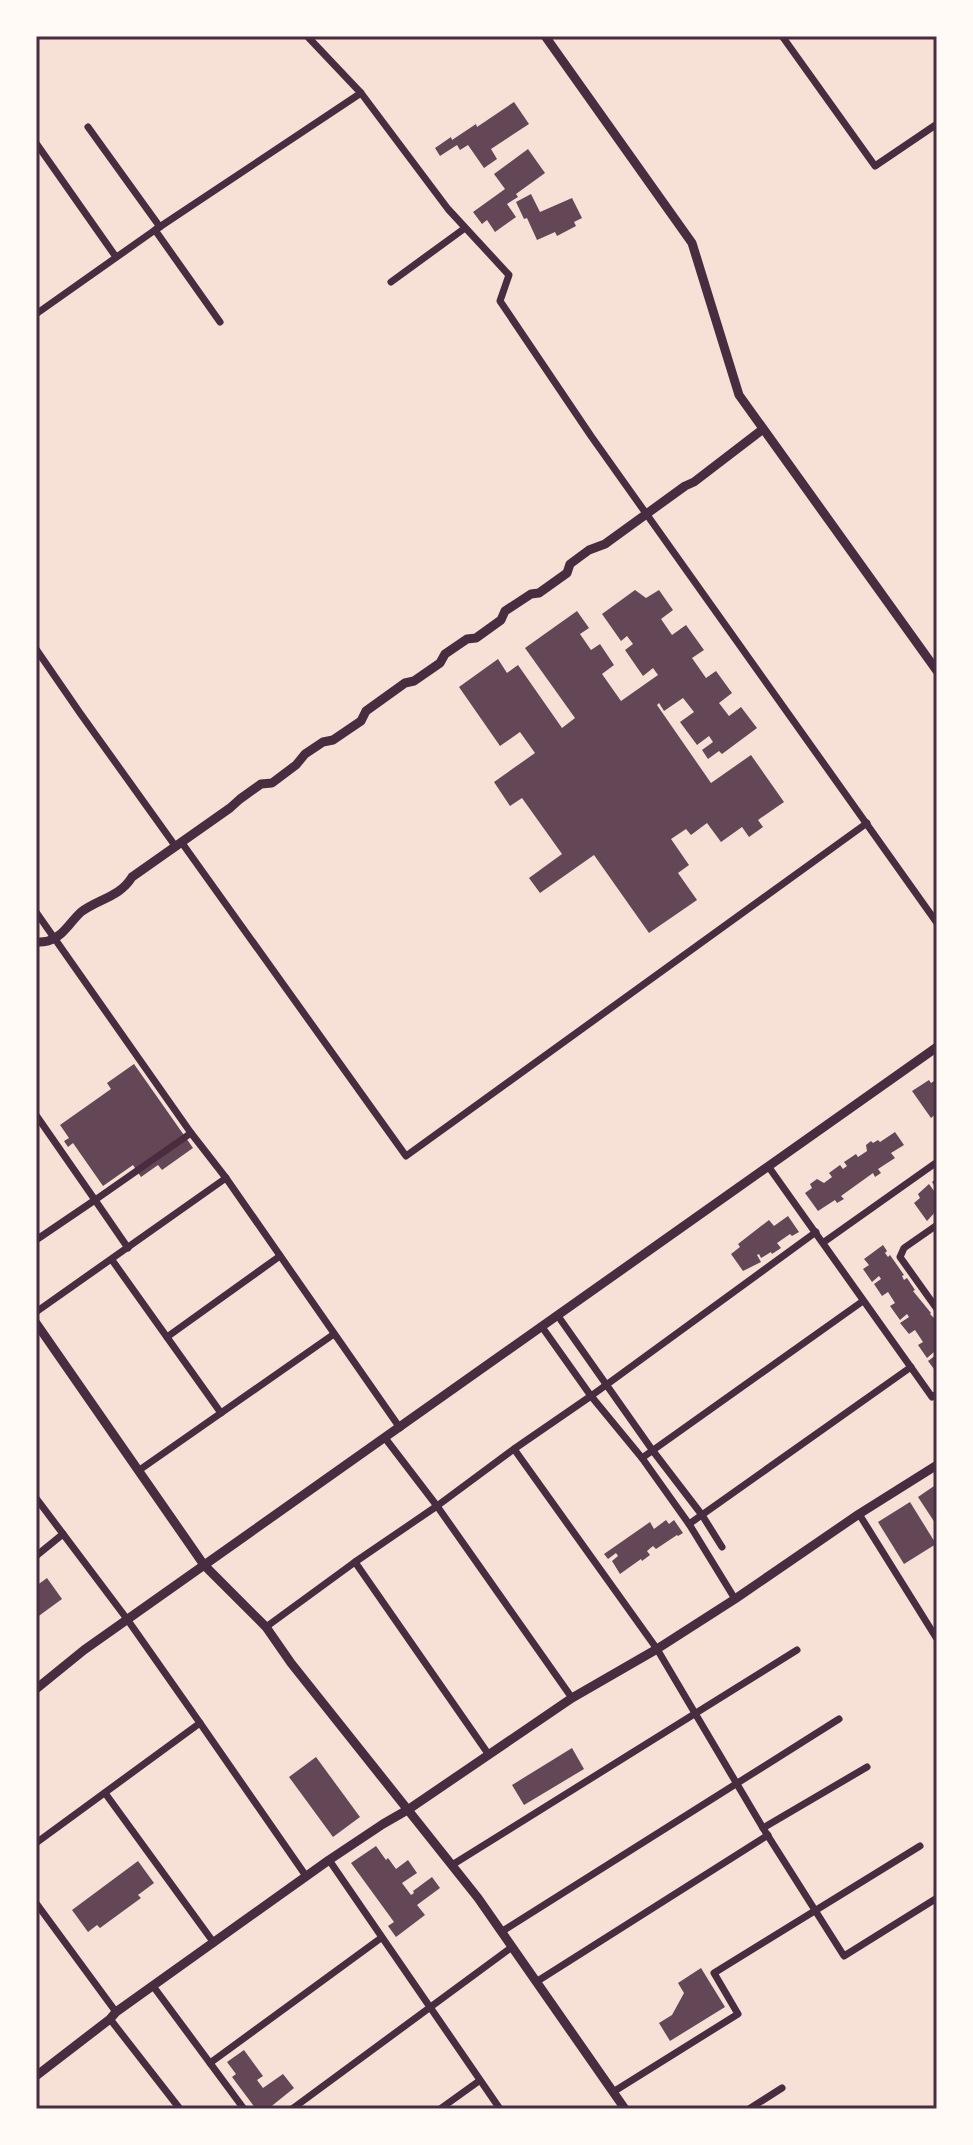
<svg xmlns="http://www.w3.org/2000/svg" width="973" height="2145" font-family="'IBM Plex Serif',serif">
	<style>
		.building { fill: #644757 }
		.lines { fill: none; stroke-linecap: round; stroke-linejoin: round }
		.minor { stroke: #4a2c40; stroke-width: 7 }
		.tertiary { stroke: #4a2c40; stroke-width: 9 }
		.neatline { fill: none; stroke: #4a2c40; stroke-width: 3 }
	</style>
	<rect width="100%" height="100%" fill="#f7e1d7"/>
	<g class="building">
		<path d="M514 102 529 124 491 149 497 159 484 168 468 145 460 150 457 145 440 156 435 148 451 137 452 140 476 124 477 127Z"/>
		<path d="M528 149 545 173 516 194 518 197 507 204 516 217 495 232 487 220 482 224 473 212 505 189 494 174Z"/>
		<path d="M531 194 540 212 572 198 582 218 574 222 576 226 557 236 555 232 537 240 527 218 524 219 516 202Z"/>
		<path d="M635 590 646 598 659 590 673 610 661 619 672 635 686 625 704 650 692 658 706 678 716 671 732 693 719 703 729 716 741 707 757 728 722 754 719 751 708 759 702 750 713 742 709 736 697 745 680 722 694 712 683 698 664 711 659 703 657 705 711 783 751 755 784 802 758 820 763 827 749 837 742 827 721 842 707 823 691 835 686 829 671 839 689 865 678 873 697 900 649 933 594 855 540 893 529 878 562 854 522 798 510 806 494 782 535 753 520 732 500 746 459 687 498 659 507 673 518 665 562 728 575 718 525 648 577 611 589 628 580 634 591 650 600 644 614 665 602 674 621 701 658 675 653 668 643 676 625 650 633 644 627 636 621 641 602 614Z"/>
		<path d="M134 1064 193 1148 162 1170 158 1165 141 1177 133 1165 103 1186 73 1143 68 1147 64 1141 69 1138 60 1125 111 1089 107 1083Z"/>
		<path d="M937 1079V1113L931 1118 912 1091 929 1080 931 1083Z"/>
		<path d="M895 1132 904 1145 891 1153 895 1158 878 1169 881 1173 875 1177 873 1173 841 1196 844 1199 837 1203 835 1200 818 1211 805 1193 812 1188 810 1184 817 1179 824 1183 832 1177 829 1173 840 1165 843 1169 847 1166 844 1162 856 1154 858 1157 867 1151 866 1145 871 1141 873 1143 878 1140 880 1142Z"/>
		<path d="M937 1178V1210L927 1221 914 1203 920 1198 918 1194 929 1184 934 1191 937 1190 932 1182Z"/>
		<path d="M788 1216 799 1232 792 1236 790 1234 777 1243 781 1248 772 1254 771 1252 761 1258 759 1254 757 1255 761 1262 743 1271 731 1254 740 1247 738 1244 769 1220 774 1226Z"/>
		<path d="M883 1245 887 1251 885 1253 888 1257 890 1255 904 1275 902 1276 904 1280 907 1278 915 1290 913 1291 931 1313 930 1314 937 1321V1373L928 1361 936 1355 934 1352 927 1358 918 1345 923 1342 915 1330 909 1334 900 1323 909 1317 907 1314 900 1320 890 1306 895 1303 888 1292 882 1296 874 1284 881 1279 879 1276 872 1282 863 1269 869 1265 864 1259Z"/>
		<path d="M937 1484V1526L918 1497Z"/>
		<path d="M910 1502 936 1544 904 1564 878 1522Z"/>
		<path d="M666 1520 669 1524 674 1520 683 1533 678 1536 677 1535 656 1549 653 1546 647 1551 650 1555 642 1561 641 1559 620 1574 612 1561 618 1556 616 1553 608 1559 604 1554 650 1522 654 1529Z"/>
		<path d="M47 1578 62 1599 36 1618V1586Z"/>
		<path d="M572 1748 584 1769 524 1805 512 1785Z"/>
		<path d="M316 1757 360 1817 333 1837 289 1777Z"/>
		<path d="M376 1846 386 1860 388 1858 396 1869 408 1860 417 1873 402 1883 411 1895 414 1893 413 1891 432 1877 440 1888 417 1905 425 1915 396 1937 388 1926 394 1922 351 1863Z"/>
		<path d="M138 1861 154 1883 138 1895 141 1898 100 1928 97 1925 88 1932 72 1910Z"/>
		<path d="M701 1968 725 2007 670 2041 659 2023 672 2015 684 1993 678 1983Z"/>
		<path d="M244 2050 263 2076 257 2080 263 2088 283 2074 294 2088 268 2109H256L232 2077 236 2074 227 2062Z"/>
	</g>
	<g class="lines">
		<g class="minor">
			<path d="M307 36 361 93 448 209 509 275 500 301 591 436 937 923"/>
			<path d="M782 36 875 166 937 124"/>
			<path d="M88 127 160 227"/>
			<path d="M36 143 116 257"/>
			<path d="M155 230 220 322"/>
			<path d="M391 282 465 228"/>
			<path d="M36 314 155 230 361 93"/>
			<path d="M36 649 80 713 176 847"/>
			<path d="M182 843 406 1156 867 823"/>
			<path d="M36 912 191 1133 95 1200 36 1115"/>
			<path d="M191 1133 226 1178"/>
			<path d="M768 1166 932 1397 937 1394"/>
			<path d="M937 1225 904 1248 900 1257 937 1309"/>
			<path d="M36 1240 95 1200 128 1248"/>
			<path d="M824 1242 937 1162"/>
			<path d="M112 1260 221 1413"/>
			<path d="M36 1312 226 1178 400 1428"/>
			<path d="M558 1316 653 1451 702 1515 722 1547"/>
			<path d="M542 1327 591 1396 642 1458 689 1524 735 1599"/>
			<path d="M167 1337 280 1256"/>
			<path d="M385 1438 437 1506 572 1698"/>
			<path d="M514 1449 657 1649 763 1828 844 1956 937 1898"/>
			<path d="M642 1458 863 1301"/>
			<path d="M138 1471 334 1334"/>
			<path d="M36 1498 127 1619 200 1723"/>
			<path d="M859 1514 937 1639"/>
			<path d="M689 1524 911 1367"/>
			<path d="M36 1556 63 1534"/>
			<path d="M355 1562 489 1755"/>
			<path d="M266 1627 355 1562 437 1506 514 1449 591 1396 816 1232"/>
			<path d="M105 1793 214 1943"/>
			<path d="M763 1828 867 1767"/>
			<path d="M36 1843 200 1723 306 1876"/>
			<path d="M329 1860 500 2109"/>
			<path d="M452 1865 797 1650"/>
			<path d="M36 1903 116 2012"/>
			<path d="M501 1932 839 1719"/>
			<path d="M536 1982 768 1835"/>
			<path d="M153 1986 244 2109"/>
			<path d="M110 2019 180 2109"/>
			<path d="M210 2063 381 1938"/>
			<path d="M613 2092 738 2014 714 1973 920 1846"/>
			<path d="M292 2109 512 1947"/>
			<path d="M440 2109 479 2081"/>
			<path d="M749 2109 782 2088"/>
		</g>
		<g class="tertiary">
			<path d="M545 36 692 243 739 395 937 671"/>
			<path d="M36 942C39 942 45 942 48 941 64 936 70 922 81 912 98 899 120 897 132 877L230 808 240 799 261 784 272 783 296 765 305 754 323 742 333 740 361 721 366 711 405 683 414 681 440 663 445 654 467 639 476 638 501 620 505 611 531 594 539 593 567 573 570 564 589 550 605 544 685 486 694 482 763 429"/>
			<path d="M36 1323 204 1565 266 1627 291 1663 478 1898 625 2109"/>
			<path d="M36 1689 84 1650 937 1047"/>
			<path d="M36 2076 110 2019 116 2012 329 1860 383 1824 409 1809 572 1698 657 1649 735 1599 859 1514 937 1465"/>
		</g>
	</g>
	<rect width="973" height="2145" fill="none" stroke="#fffaf5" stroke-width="76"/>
	<rect x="38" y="38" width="897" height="2069" class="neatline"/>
</svg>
